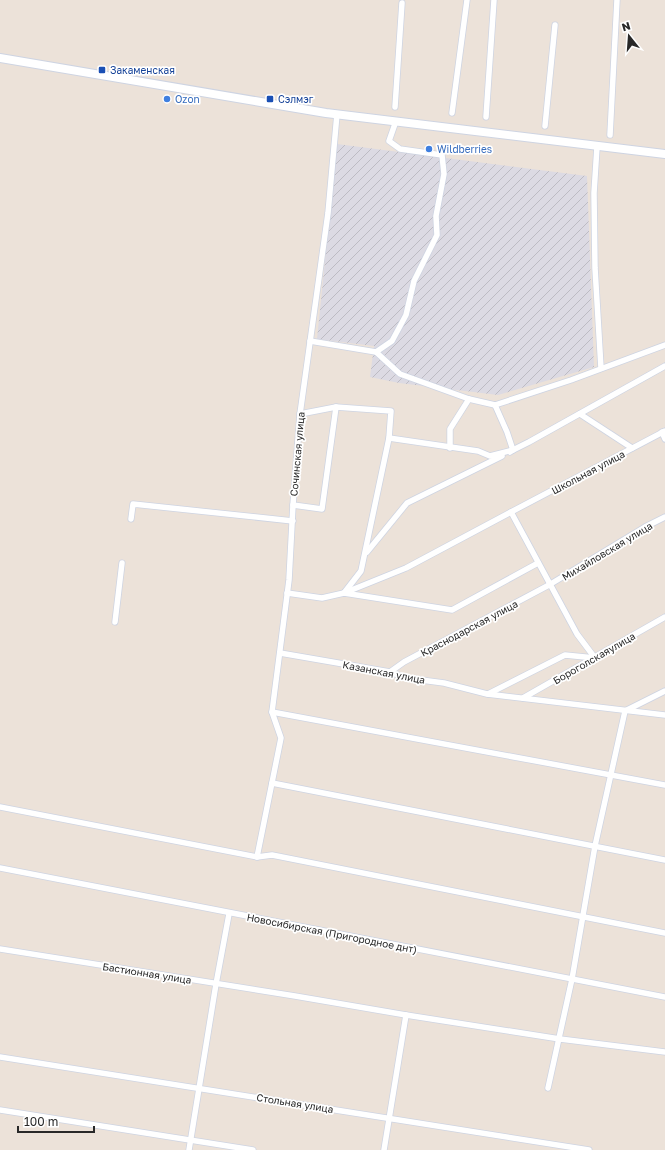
<svg xmlns="http://www.w3.org/2000/svg" width="665" height="1150" font-family="'Golos Text',sans-serif">
	<style>
		.industrial { fill: url(#industrial-furrows) }
		.lines { fill: none; stroke-linecap: round; stroke-linejoin: round }
		.street-casing { stroke: #ced4e2; stroke-width: 7 }
		.secondary-casing { stroke: #ced4e2; stroke-width: 10 }
		.street { stroke: #fff; stroke-width: 5.5 }
		.secondary { stroke: #fff; stroke-width: 8 }
		.transit-dot { fill: #1a4fb4; stroke: #fff; stroke-width: 1.5 }
		.shop-dot { fill: #3f7fe0; stroke: #fff; stroke-width: 1.5 }
		.labels { text-anchor: middle; dominant-baseline: central; stroke-width: 3.5; stroke-linejoin: round; paint-order: stroke }
		.transit-label { font-size: 10px; fill: #164399; stroke: #fff; text-anchor: start }
		.shop-label { font-size: 10px; fill: #366cbe; stroke: #fff; text-anchor: start }
		.street-label { font-size: 10px; fill: #282828; stroke: #fff }
	</style>
	<defs>
		<pattern id="industrial-furrows" width="10" height="10" patternUnits="userSpaceOnUse"><rect width="10" height="10" fill="#dcdae3"/><path d="M-1 1l2-2M0 10L10 0M9 11l2-2" fill="none" stroke="#bdbbc3"/></pattern>
	</defs>
	<rect width="100%" height="100%" fill="#ece2d9"/>
	<path class="industrial" d="M337 144 587 176 594 367 498 395 399 383 370 377 374 346 317 339Z"/>
	<g class="lines">
		<defs>
			<g id="street">
				<path d="M395 107 402 3"/>
				<path d="M452 113 467 0"/>
				<path d="M486 117 494 0"/>
				<path d="M545 126 555 25"/>
				<path d="M610 135 617 0"/>
				<path d="M597 147 594 193 595 268 601 368"/>
				<path d="M310 341 376 352 392 341 406 315 414 281 437 235 436 216 444 174 442 155 400 149 389 141 396 121"/>
				<path d="M376 352 400 374 469 399 495 405 571 380 665 345"/>
				<path d="M495 405 507 432 513 450 510 452"/>
				<path d="M336 407 322 509 293 505 300 414 328 213 337 114"/>
				<path d="M300 414 336 407 391 411 389 438 361 571 344 593"/>
				<path d="M580 414 632 448"/>
				<path d="M662 432 665 439"/>
				<path d="M389 438 478 451 490 456 513 450 529 442 665 366"/>
				<path d="M450 448V429L469 399"/>
				<path d="M511 512 665 431"/>
				<path d="M131 519 133 504 293 521"/>
				<path d="M367 552 407 503 502 456"/>
				<path d="M287 593 322 598 344 593 452 610 538 563"/>
				<path d="M344 593 406 568 511 512 577 634 595 658"/>
				<path d="M115 622 122 563"/>
				<path d="M280 653 390 672 406 678 444 683 487 694 665 715"/>
				<path d="M390 672 404 662 549 585 645 527 665 517"/>
				<path d="M488 694 565 655 595 658"/>
				<path d="M523 698 665 617"/>
				<path d="M272 712 665 785"/>
				<path d="M272 783 665 860"/>
				<path d="M0 807 257 857 272 855 665 933"/>
				<path d="M257 857 281 738 272 712 289 580 293 505"/>
				<path d="M0 868 665 997"/>
				<path d="M0 949 295 996 406 1015 560 1039 665 1052"/>
				<path d="M0 1057 589 1150"/>
				<path d="M548 1088 572 979 595 846 625 711 665 691"/>
				<path d="M0 1110 253 1150"/>
				<path d="M189 1150 216 984 229 914"/>
				<path d="M384 1150 406 1015"/>
			</g>
			<path id="secondary" d="M0 58 326 113 665 154"/>
		</defs>
		<use href="#street" class="street-casing"/>
		<use href="#secondary" class="secondary-casing"/>
		<use href="#street" class="street"/>
		<use href="#secondary" class="secondary"/>
	</g>
	<g class="transit-dot">
		<rect x="98" y="66" width="8" height="8" rx="2"/>
		<rect x="266" y="95" width="8" height="8" rx="2"/>
	</g>
	<g class="shop-dot">
		<circle cx="167" cy="99" r="4"/>
		<circle cx="429" cy="149" r="4"/>
	</g>
	<g class="labels">
		<g class="transit-label">
			<text x="110" y="70">Закаменская</text>
			<text x="278" y="99">Сэлмэг</text>
		</g>
		<g class="shop-label">
			<text x="175" y="99">Ozon</text>
			<text x="437" y="149">Wildberries</text>
		</g>
		<g class="street-label">
			<text transform="translate(297 454) rotate(-85)">Сочинская улица</text>
			<text transform="translate(588 472) rotate(-28)">Школьная улица</text>
			<text transform="translate(607 551) rotate(-31)">Михайловская улица</text>
			<text transform="translate(469 628) rotate(-28)">Краснодарская улица</text>
			<text transform="translate(594 658) rotate(-30)">Бороголскаяулица</text>
			<text transform="translate(384 672) rotate(11)">Казанская улица</text>
			<text transform="translate(332 933) rotate(11)">Новосибирская (Пригородное днт)</text>
			<text transform="translate(147 973) rotate(9)">Бастионная улица</text>
			<text transform="translate(295 1103) rotate(9)">Стольная улица</text>
		</g>
	</g>
	<g transform="translate(629 36) rotate(343)" stroke="#ffffff" stroke-width="3" paint-order="stroke">
	<path d="M0-3L7 15L0 10L-7 15Z" fill="#282828"/>
	<text y="-6" font-size="11" font-weight="bold" text-anchor="middle" fill="#282828">N</text>
	</g>
	<path d="M18 1126v6h76v-6" fill="none" stroke="#282828" stroke-width="2"/>
	<text x="24" y="1126" font-size="12" fill="#282828" stroke="#ffffff" stroke-width="3" paint-order="stroke">100 m</text>
</svg>
